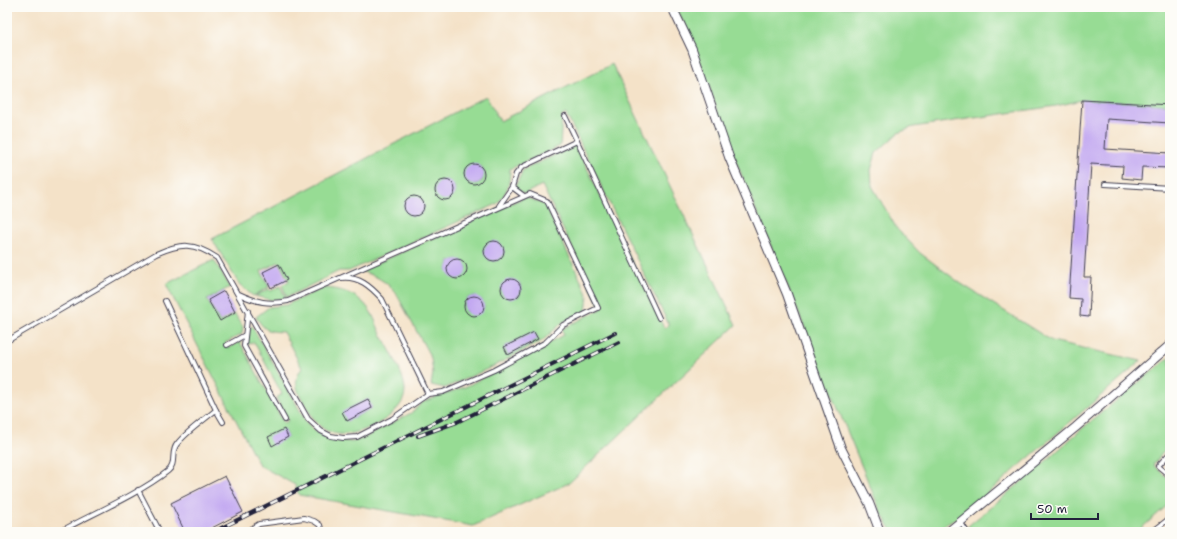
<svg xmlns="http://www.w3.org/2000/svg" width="1177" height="539" font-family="'Shantell Sans',sans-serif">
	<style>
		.green { fill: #97dc94; stroke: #5c7f68; fill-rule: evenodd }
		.building { fill: #c2a8f1 }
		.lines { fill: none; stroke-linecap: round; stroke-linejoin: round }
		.service-casing { stroke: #423f50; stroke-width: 6 }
		.minor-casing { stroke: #423f50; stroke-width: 10 }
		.service { stroke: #fff; stroke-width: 4 }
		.minor { stroke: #fff; stroke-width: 8 }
		.rail-casing { stroke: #22223b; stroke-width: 4 }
		.rail { stroke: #fdfcf7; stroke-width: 2.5; stroke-dasharray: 8; stroke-linecap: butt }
	</style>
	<rect width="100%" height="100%" fill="#fdfcf7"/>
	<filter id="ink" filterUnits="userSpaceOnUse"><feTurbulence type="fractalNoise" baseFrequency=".025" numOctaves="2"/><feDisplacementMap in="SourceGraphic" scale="8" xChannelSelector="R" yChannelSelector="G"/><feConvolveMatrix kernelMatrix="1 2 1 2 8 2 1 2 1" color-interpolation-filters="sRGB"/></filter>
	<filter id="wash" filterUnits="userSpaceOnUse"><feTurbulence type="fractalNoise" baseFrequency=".012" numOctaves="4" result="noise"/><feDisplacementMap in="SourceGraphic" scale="16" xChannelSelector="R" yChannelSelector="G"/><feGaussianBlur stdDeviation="0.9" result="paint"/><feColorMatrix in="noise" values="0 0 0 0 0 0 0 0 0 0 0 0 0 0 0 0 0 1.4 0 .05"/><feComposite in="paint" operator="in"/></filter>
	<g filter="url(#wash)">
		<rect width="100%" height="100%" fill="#f4e2c8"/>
		<g class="green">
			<path d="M676 7H1170V105L1082 100 1056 106 913 127 898 133 876 153 871 170 872 186 897 229 920 253 960 283 1052 341 1141 361 960 517 931 532H893L881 513 728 142 694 44Z"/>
			<path d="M612 64 736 325 569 483 473 526 299 495 295 485 259 465 166 284 214 260 230 287 207 300 220 322 235 314 243 327 242 334 225 343 228 348 241 341V344L284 423 288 421 276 398 282 394 254 342 247 345 250 327 252 326 307 423 314 430 328 439 352 442 362 439 411 413 423 402 467 386 564 335 562 329 601 309 542 185 524 194 515 187 523 170 576 145 664 328 669 325 566 114 562 116 560 146 510 169C510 185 507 193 497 204L349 271H339L287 297 282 285 289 281 279 262 261 271 269 287 253 296 239 284 212 239 486 96 500 121ZM475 164 482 167 484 174 482 181 476 184 469 183 464 175 467 168ZM447 180C454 183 456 188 454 195L448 199H441L436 194V186L440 181ZM415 196 421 199 424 206 422 213 413 216 407 213 404 207 406 200ZM284 429 288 437 273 445Z"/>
			<path d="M525 197 545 205 588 296 586 311 563 322 542 341 492 367 445 388 431 385 433 373 431 358 396 293C386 281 375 275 360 271ZM493 241 500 243 504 251 503 256 496 261 489 260 484 252 486 246ZM457 259 464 262 467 268 464 275 458 279 450 276 447 269 449 262ZM512 279 520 284 521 289 519 296 511 299 504 296 501 290 504 283ZM474 296 482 300 484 307 480 313 473 316 465 311 464 304 468 298ZM534 332 538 339 530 343 531 346 529 347 528 345 508 355 504 347Z"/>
			<path d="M280 286 286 298 271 300 255 296 269 289 271 291Z"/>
			<path d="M323 288C339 288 358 294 368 308 373 314 376 323 379 330 387 346 405 374 405 391 405 416 355 440 333 433 317 429 311 415 303 401 296 388 293 381 302 368L283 332C267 331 265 331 256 317L269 307 286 305ZM368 399 372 408 347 421 343 412Z"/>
			<path d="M1170 357V444L1153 465 1170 480V503L1137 532H1030L994 530 989 532H972L968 526 1036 470 1084 427Z"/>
		</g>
		<g id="blocks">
			<g class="building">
				<path d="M1082 100 1170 105V123L1107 119 1105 149 1170 153V168L1142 167 1141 180 1122 178 1123 166 1091 164 1084 277H1091L1089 317 1080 316 1081 299 1069 298Z"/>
				<circle cx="474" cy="174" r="10"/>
				<circle cx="445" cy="190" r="10"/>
				<circle cx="414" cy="206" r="10"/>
				<circle cx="494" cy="251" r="10"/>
				<circle cx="457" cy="269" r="10"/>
				<path d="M279 264 287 280 271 288 263 272Z"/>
				<circle cx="511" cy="289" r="10"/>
				<path d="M224 291 235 312 220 321 208 300Z"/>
				<circle cx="474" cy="306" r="10"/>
				<path d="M534 332 538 339 508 355 504 347Z"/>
				<path d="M368 399 372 408 347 421 342 412Z"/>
				<path d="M284 429 288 437 272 446 268 437Z"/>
				<path d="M225 476 243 512 204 532H185L171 503Z"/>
			</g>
		</g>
	</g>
	<g filter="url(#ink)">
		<use href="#blocks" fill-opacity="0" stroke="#423f50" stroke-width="1"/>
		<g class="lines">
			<defs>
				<g id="service">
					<path d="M565 116 577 141"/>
					<path d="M1105 184 1170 188"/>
					<path d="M512 187 524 196"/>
					<path d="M499 206 512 187 516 174 522 167 577 141 659 318"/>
					<path d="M341 278C359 276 370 286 382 299L428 394"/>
					<path d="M248 311 244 346 285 420"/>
					<path d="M7 341 156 254C181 243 194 242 217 258L308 419 321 431 331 436 343 438 357 437 392 419 428 394 443 392 494 370 546 342 563 325 598 308 547 201 530 194 288 301C269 305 256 302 239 294"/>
					<path d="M227 345 245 335"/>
					<path d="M216 410 223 422"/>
					<path d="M1170 453 1158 466 1170 476"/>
					<path d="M138 490 160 532"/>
					<path d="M961 523 967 532"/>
					<path d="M59 532C92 514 139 494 168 471 177 464 170 452 177 444 187 431 204 420 216 410L165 301"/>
					<path d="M246 532 259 524 304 518 314 521 320 525 322 532"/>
					<path d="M1152 532 1170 518"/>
				</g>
				<g id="minor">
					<path d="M672 7 692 49 729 157 787 294 841 448 869 503 880 532"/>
					<path d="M948 532 1076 427 1170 345"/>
				</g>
			</defs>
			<use href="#service" class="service-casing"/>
			<use href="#minor" class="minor-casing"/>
			<use href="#service" class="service"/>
			<use href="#minor" class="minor"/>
			<defs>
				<g id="rail">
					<path d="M418 436 457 422 619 342"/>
					<path d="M213 532 615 333"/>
				</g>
			</defs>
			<use href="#rail" class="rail-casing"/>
			<use href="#rail" class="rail"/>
		</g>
	</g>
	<rect width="1177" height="539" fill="none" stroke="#fdfcf7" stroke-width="24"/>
	<path d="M1031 513v6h67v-6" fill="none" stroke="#22223b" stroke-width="2"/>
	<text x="1037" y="513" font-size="12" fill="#22223b" stroke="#fdfcf7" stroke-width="3" paint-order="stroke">50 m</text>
</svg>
